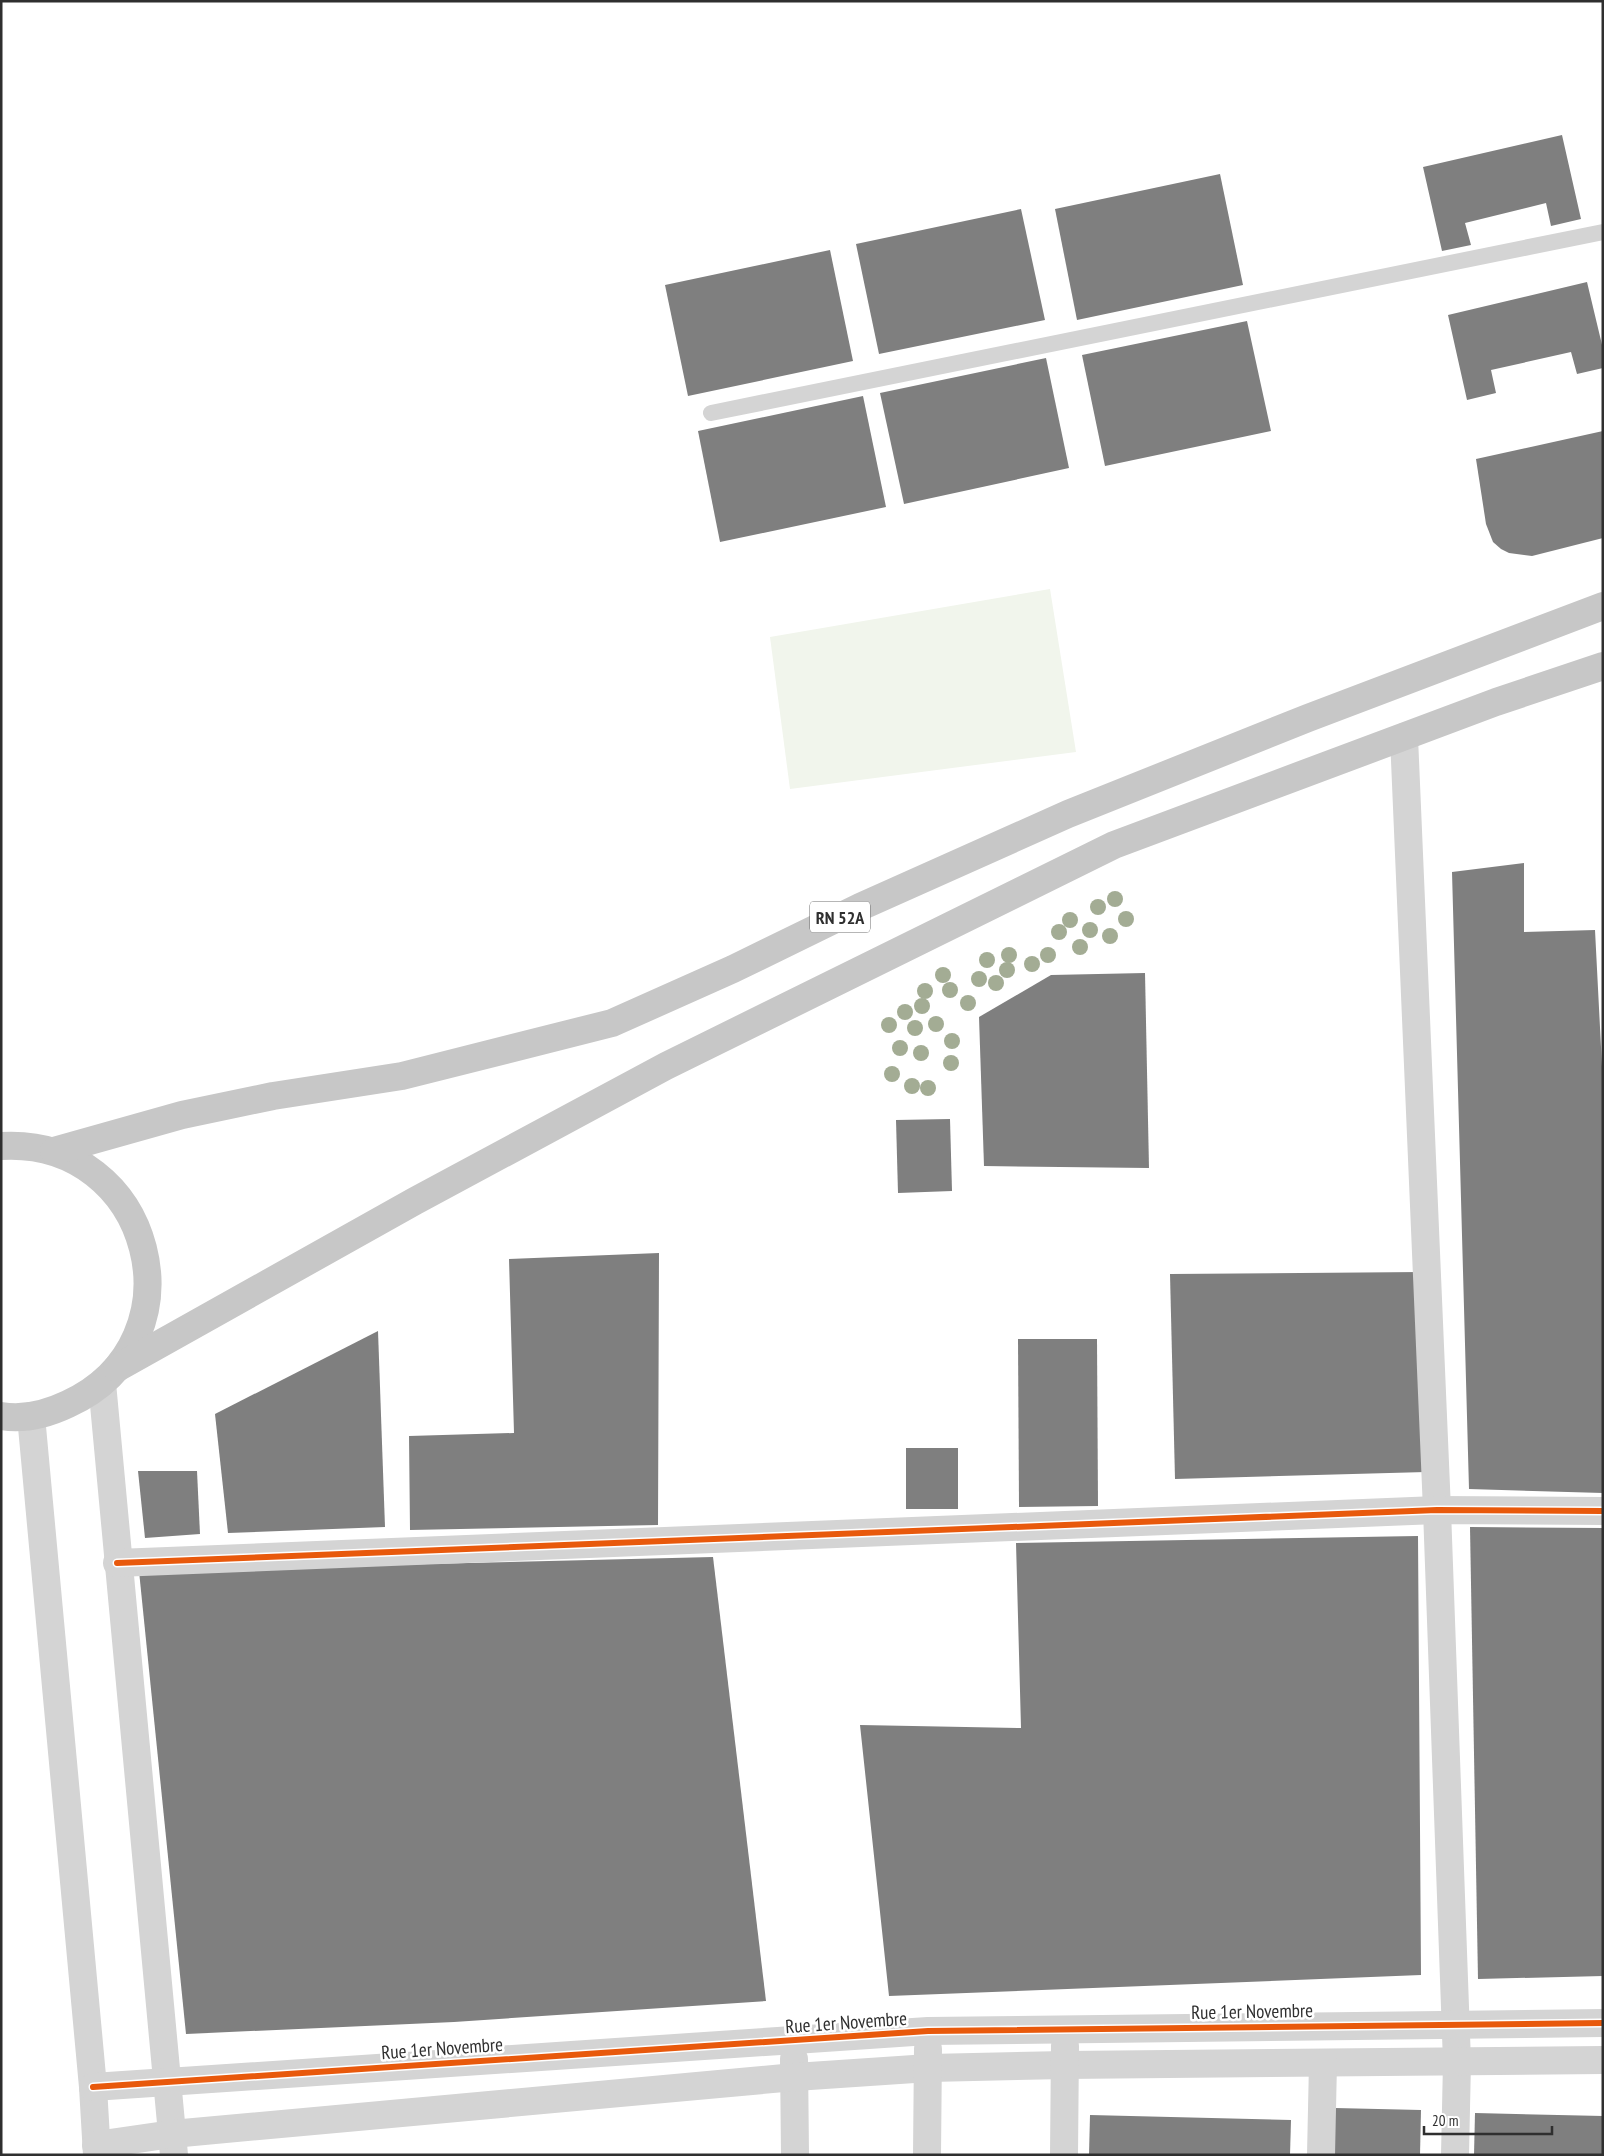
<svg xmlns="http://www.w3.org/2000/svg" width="1604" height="2156" font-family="'PT Sans Narrow',sans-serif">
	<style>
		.grass { fill: #f1f5ec }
		.building { fill: #7f7f7f }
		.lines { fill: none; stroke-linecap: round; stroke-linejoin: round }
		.lane { stroke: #d4d4d4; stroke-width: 16 }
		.street { stroke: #d4d4d4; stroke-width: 28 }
		.primary { stroke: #c7c7c7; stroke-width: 28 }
		.cycleway-casing { stroke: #fff; stroke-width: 9 }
		.cycleway { stroke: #e8590c; stroke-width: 6 }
		.tree { fill: #a3ac94 }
		.labels { text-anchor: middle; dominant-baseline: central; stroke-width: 5; stroke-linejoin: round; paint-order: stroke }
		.shield { fill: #fff; stroke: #6d6d6d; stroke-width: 1 }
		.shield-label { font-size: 18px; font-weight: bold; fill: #2f2f2f }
		.street-label { font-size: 19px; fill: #2f2f2f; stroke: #fff }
	</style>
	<rect width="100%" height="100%" fill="#fff"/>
	<path class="grass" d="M1050 589 1076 752 790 789 770 637Z"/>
	<g class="building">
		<path d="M1562 135 1581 219 1551 226 1546 203 1465 223 1471 245 1442 251 1423 167Z"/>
		<path d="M1220 174 1243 285 1077 320 1055 209Z"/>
		<path d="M1021 209 1045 320 879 354 856 244Z"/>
		<path d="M830 250 853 361 688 396 665 285Z"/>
		<path d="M1587 282 1603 349V368L1577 374 1571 352 1491 370 1496 393 1467 400 1448 315Z"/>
		<path d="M1247 321 1271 431 1105 466 1082 355Z"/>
		<path d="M1046 358 1069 468 904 504 880 393Z"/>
		<path d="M863 396 886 507 720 542 698 431Z"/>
		<path d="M1603 431V538L1532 556 1509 553 1501 549 1493 542 1486 524 1476 459Z"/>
		<path d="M1524 863V932L1595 930 1603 1086V1493L1469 1489 1452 872Z"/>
		<path d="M1145 973 1149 1168 984 1166 979 1017 1051 975Z"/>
		<path d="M950 1119 952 1191 898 1193 896 1120Z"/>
		<path d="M659 1253 658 1525 410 1530 409 1436 514 1433 509 1259Z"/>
		<path d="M1422 1272 1426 1472 1175 1479 1170 1274Z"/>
		<path d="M378 1331 385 1527 228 1533 215 1414Z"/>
		<path d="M1018 1339H1097L1098 1506 1019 1507Z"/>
		<rect x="906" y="1448" width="52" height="61"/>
		<path d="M138 1471H197L200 1534 145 1538Z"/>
		<path d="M1470 1527 1603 1528V1976L1478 1979Z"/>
		<path d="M1418 1536 1421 1975 889 1996 860 1725 1021 1728 1016 1543Z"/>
		<path d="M713 1557 766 2001 454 2022 186 2034 139 1571Z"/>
		<path d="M1335 2108 1421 2110 1420 2155H1334Z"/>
		<path d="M1475 2113 1603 2116V2155H1474Z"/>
		<path d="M1090 2115 1291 2120 1290 2155H1089Z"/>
	</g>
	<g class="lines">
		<path class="lane" d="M711 413 1603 232"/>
		<g class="street">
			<path d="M1404 737 1437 1510 1457 2062 1455 2155"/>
			<path d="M102 1383 174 2155"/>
			<path d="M31 1416 93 2087 97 2155"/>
			<path d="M117 1563 1437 1510 1603 1511"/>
			<path d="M794 2059 795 2155"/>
			<path d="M93 2087 928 2031 1603 2023"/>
			<path d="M96 2145 172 2134 795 2077 929 2068 1065 2065 1603 2060"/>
			<path d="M927 2155 928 2049"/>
			<path d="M1064 2155 1065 2046"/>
			<path d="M1321 2155 1323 2063"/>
		</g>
		<g class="primary">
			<path d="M1 1146C153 1137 205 1341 68 1404 47 1414 24 1420 1 1416"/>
			<path d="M54 1151 182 1115 273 1096 402 1076 612 1023 733 969 860 907 1068 814 1308 718 1603 606"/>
			<path d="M117 1368 415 1201 666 1066 1114 845 1496 702 1603 666"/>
		</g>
		<defs>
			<g id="cycleway">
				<path d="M117 1563 1437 1510 1603 1511"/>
				<path d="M93 2087 928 2031 1603 2023"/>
			</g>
		</defs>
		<use href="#cycleway" class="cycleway-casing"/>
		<use href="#cycleway" class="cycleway"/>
	</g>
	<g class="tree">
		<circle cx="1115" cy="899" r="8"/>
		<circle cx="1098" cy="907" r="8"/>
		<circle cx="1126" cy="919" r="8"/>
		<circle cx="1070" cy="920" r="8"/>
		<circle cx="1090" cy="930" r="8"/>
		<circle cx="1059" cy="932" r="8"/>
		<circle cx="1110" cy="936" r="8"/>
		<circle cx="1080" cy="947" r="8"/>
		<circle cx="1009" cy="955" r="8"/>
		<circle cx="1048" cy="955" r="8"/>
		<circle cx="987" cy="960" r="8"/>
		<circle cx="1032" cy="964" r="8"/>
		<circle cx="1007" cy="970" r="8"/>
		<circle cx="943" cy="975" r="8"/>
		<circle cx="979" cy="979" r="8"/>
		<circle cx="996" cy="983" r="8"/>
		<circle cx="950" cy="990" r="8"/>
		<circle cx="925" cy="991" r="8"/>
		<circle cx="968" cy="1003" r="8"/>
		<circle cx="922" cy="1006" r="8"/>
		<circle cx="905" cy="1012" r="8"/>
		<circle cx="936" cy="1024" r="8"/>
		<circle cx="889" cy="1025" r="8"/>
		<circle cx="915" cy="1028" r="8"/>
		<circle cx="952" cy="1041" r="8"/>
		<circle cx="900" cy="1048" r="8"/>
		<circle cx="921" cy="1053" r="8"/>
		<circle cx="951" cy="1063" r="8"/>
		<circle cx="892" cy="1074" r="8"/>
		<circle cx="912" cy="1086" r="8"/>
		<circle cx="928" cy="1088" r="8"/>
	</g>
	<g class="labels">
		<rect class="shield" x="810" y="901.5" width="60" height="31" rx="4"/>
		<g class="shield-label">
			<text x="840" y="917">RN 52A</text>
		</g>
		<g class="street-label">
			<text transform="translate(1252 2011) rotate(-1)">Rue 1er Novembre</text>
			<text transform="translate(846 2022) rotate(-4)">Rue 1er Novembre</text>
			<text transform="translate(442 2048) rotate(-4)">Rue 1er Novembre</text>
		</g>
	</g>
	<rect width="1604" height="2156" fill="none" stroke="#2f2f2f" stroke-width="5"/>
	<path d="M1424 2126v8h128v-8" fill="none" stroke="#2f2f2f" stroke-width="2.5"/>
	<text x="1432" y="2126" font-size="15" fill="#2f2f2f" stroke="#ffffff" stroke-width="4" paint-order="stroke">20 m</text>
</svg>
